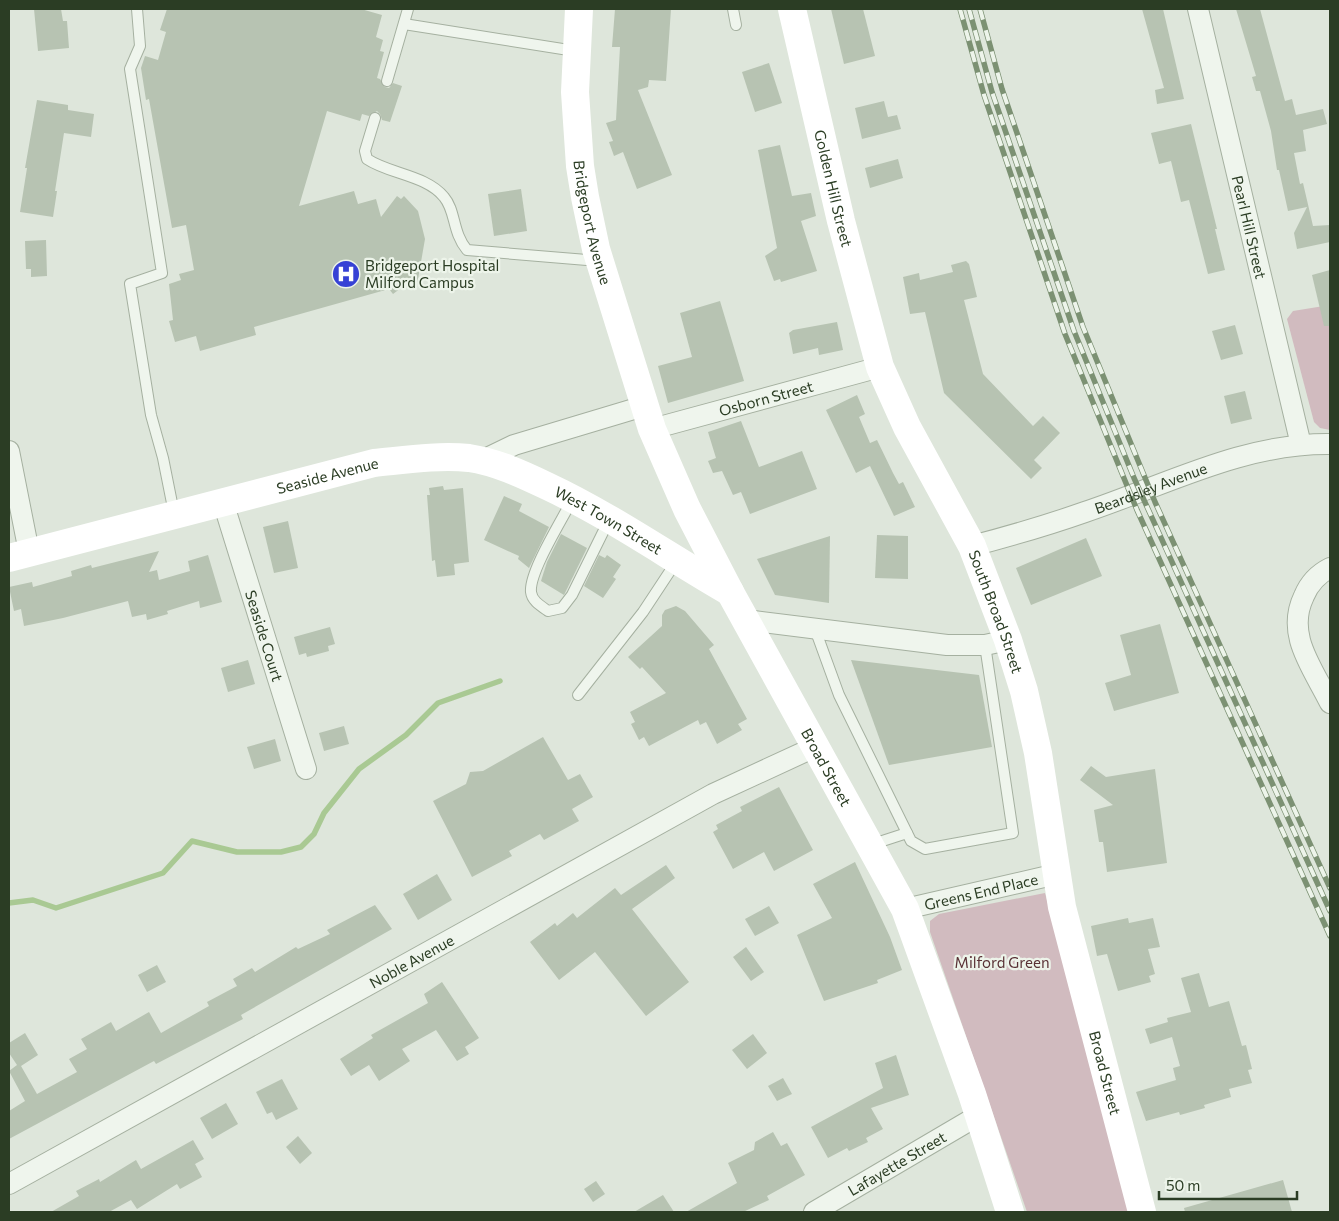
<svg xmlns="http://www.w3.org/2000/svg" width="1339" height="1221" font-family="Commissioner,sans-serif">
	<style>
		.green { fill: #d1bbbf }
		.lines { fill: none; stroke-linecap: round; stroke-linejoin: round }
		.stream { stroke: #a9c993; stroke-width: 5.5 }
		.building { fill: #b7c3b2 }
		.lane-casing { stroke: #a5b0a0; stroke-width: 12 }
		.street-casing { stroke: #a5b0a0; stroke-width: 22 }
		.lane { stroke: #eff5ed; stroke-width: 10 }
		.street { stroke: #eff5ed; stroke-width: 20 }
		.secondary { stroke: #fff; stroke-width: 28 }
		.rail-casing { stroke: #7c9173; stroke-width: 5.5 }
		.rail { stroke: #edf4ea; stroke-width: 4; stroke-dasharray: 11; stroke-linecap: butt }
		.labels { text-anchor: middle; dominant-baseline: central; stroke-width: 4.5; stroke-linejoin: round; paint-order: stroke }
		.street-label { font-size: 15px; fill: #2b3d24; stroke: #edf4ea }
		.poi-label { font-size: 15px; fill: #2b3d24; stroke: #edf4ea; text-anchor: start }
		.park-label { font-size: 15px; fill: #593135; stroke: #edf4ea }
	</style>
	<rect width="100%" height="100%" fill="#dee6db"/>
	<g class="green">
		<path d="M1330 305V430L1320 428 1314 422 1287 319 1293 311Z"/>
		<path d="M1045 893 1132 1212H1027L930 932V921L939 914Z"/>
	</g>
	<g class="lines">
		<path class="stream" d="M9 903 33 900 56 908 163 873 192 841 237 852H281L301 847 314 834 324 813 359 769 406 735 438 703 500 681"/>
	</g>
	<g class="building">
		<path d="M34 9H61L63 21H67L69 48 38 51Z"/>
		<path d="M167 9H361L382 15 376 37 383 40 380 51 384 52 377 78 380 79 385 87 389 88 393 83 402 86 390 122 382 120 380 114 377 111 369 116 362 114 360 121 327 111 299 206 354 191 358 204 376 199 381 217 397 196 401 199 404 196 418 211 425 239 417 285H405L393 294 389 289 254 327 256 335 200 351 196 336 175 342 169 321 173 320 169 284 181 280 179 274 194 270 186 225 172 228 149 99 146 100 141 68 145 56 158 60 166 32 160 30Z"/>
		<path d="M615 9H671L666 81 649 80 648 87 638 90 672 175 637 189 623 152 614 156 609 142 613 141 606 123 616 120 620 47H612Z"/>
		<path d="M831 9H863L875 56 844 64Z"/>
		<path d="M1142 9H1163L1184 99 1157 104 1155 90 1164 88Z"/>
		<path d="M1236 9H1260L1285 101 1292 99 1296 115 1323 109 1327 124 1303 130 1306 151 1294 153 1300 184 1303 183 1313 226 1330 225V242L1297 249 1294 233 1307 207 1288 211 1279 170H1277L1271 131 1260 91H1256L1252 77 1256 76Z"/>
		<path d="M769 63 782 103 755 112 742 72Z"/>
		<path d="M37 100 68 105V110L94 114 91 137 64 133 55 191H57L53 217 20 212 27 168H25Z"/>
		<path d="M884 101 888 117 897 115 901 129 862 139 855 108Z"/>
		<path d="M1191 124 1217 229H1215L1225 270 1208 274 1189 200 1181 202 1171 161 1159 164 1151 133Z"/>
		<path d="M780 145 792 196 811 193 816 216 801 221 817 271 781 282 780 279 774 281 765 256 777 248 758 150Z"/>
		<path d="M898 159 903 178 870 188 865 168Z"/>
		<path d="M521 189 527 231 494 236 488 194Z"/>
		<path d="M46 240 47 276 31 277V269H26L25 241Z"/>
		<path d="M966 261 969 264 977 297 964 300 983 374 1033 426 1043 416 1060 433 1034 460 1042 468 1031 479 944 393 925 312 910 314 903 277 919 273 920 280 953 272 951 265Z"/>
		<path d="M1330 270V326H1324L1312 275Z"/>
		<path d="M720 301 744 381 668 403 658 366 692 357 680 313Z"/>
		<path d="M837 322 843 350 819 355 818 348 793 354 789 333 793 330Z"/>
		<path d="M1235 325 1243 354 1221 360 1212 331Z"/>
		<path d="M1245 391 1252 419 1231 424 1224 396Z"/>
		<path d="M857 395 865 414 859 417 870 443 877 440 893 473 899 484 903 482 915 507 894 516 870 466 856 473 826 410Z"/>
		<path d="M741 421 759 467 802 451 817 489 750 514 741 492 733 495 722 471 713 473 708 461 716 458 708 432Z"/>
		<path d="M443 486 444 490 463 488 469 562 454 564 455 575 437 577 435 560 432 561 427 495H430L429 488Z"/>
		<path d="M504 496 522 504 519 511 549 527 529 568 518 559 519 556 484 540Z"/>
		<path d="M288 521 298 568 274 573 263 527Z"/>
		<path d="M561 534 587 548 564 595 541 581 547 562Z"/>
		<path d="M877 535 908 536V579L875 578Z"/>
		<path d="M830 536 829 603 775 595 757 559Z"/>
		<path d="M1086 538 1102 576 1031 605 1016 568Z"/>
		<path d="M159 551 149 572 157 570 159 580 190 571 188 561 208 555 222 602 200 608 199 601 167 611 168 614 147 620 146 614 132 617 128 601 63 618 24 626 21 609 14 611 9 587 32 582 33 587 72 576 71 571 91 565 92 568Z"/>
		<path d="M599 555 605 558 607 555 621 565 613 577 616 579 603 598 584 586Z"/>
		<path d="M676 606 685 611 714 645 709 649 747 719 738 724 742 730 717 744 706 722 700 725 698 720 649 746 644 737 639 740 631 724 635 722 630 712 666 693 642 667 640 669 628 657 662 626V615L665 610Z"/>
		<path d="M1160 624 1179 693 1114 711 1105 683 1131 675 1120 635Z"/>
		<path d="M330 627 335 644 328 646 329 651 307 657 306 653 299 655 294 637Z"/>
		<path d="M248 660 255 684 228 692 221 668Z"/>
		<path d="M851 660 979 675 992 747 889 765Z"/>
		<path d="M344 726 349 744 324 751 319 733Z"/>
		<path d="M543 737 568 780 580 774 593 797 572 809 579 821 544 840 540 834 509 851 512 856 472 877 433 801 466 784 470 772 483 771Z"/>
		<path d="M275 739 281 761 254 769 247 747Z"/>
		<path d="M1091 766 1106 777 1155 769 1167 863 1107 872 1103 842H1099L1094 810 1113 805 1080 780Z"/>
		<path d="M779 787 813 850 774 871 764 852 733 869 713 832 718 829 716 825 742 811 740 807Z"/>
		<path d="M855 862 890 937 902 970 877 980 878 983 824 1001 797 935 832 918 813 884Z"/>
		<path d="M666 865 675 878 632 909 689 982 646 1016 595 952 559 980 530 942 555 923 557 926 573 913 577 918 615 888 621 895Z"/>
		<path d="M437 874 452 900 418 920 403 894Z"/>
		<path d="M375 905 392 929 241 1015 243 1019 156 1064 154 1061 9 1139V1111L25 1101 9 1071 17 1065 9 1053V1043L25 1033 38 1055 21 1066 37 1094 77 1072 69 1059 87 1049 81 1039 111 1022 116 1031 149 1012 161 1033 209 1006 207 1002 237 986 233 979 252 968 255 972 296 947 298 949 330 934 327 930Z"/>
		<path d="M769 906 779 923 755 936 745 919Z"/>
		<path d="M1128 918 1129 923 1153 918 1160 947 1148 949 1155 974 1149 976 1151 982 1118 991 1107 954 1097 956 1091 926Z"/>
		<path d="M746 947 764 972 751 981 733 957Z"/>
		<path d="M157 965 166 982 147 992 138 975Z"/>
		<path d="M1199 973 1209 1007 1229 1001 1242 1046 1246 1045 1252 1069 1248 1070 1252 1083 1229 1089 1231 1097 1204 1105 1205 1108 1180 1115 1179 1112 1146 1121 1136 1092 1176 1080 1173 1068 1180 1066 1172 1037 1150 1044 1145 1029 1168 1022 1167 1018 1191 1012 1181 978Z"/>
		<path d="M442 982 479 1038 465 1047 469 1054 457 1061 436 1030 402 1049 410 1061 379 1081 369 1065 351 1076 340 1059 373 1038 371 1035 428 1003 424 994Z"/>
		<path d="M753 1034 767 1053 747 1069 732 1050Z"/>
		<path d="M896 1055 909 1095 871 1108 883 1129 866 1138 868 1142 849 1151 847 1148 828 1158 811 1127 883 1088 875 1063Z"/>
		<path d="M783 1078 792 1094 777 1101 768 1086Z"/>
		<path d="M282 1079 298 1109 276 1120 272 1112 267 1114 256 1092Z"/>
		<path d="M226 1103 238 1124 212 1139 200 1118Z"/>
		<path d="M773 1132 781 1146 787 1143 805 1175 767 1196 769 1200 743 1212H686L737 1183 728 1163 754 1150 755 1142Z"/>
		<path d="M298 1136 312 1153 300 1164 286 1147Z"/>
		<path d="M193 1140 204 1159 195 1164 202 1177 180 1189 177 1184 137 1209 131 1200 109 1212H51L79 1196 76 1191 99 1179 100 1182 136 1160 141 1169Z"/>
		<path d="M1283 1180 1292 1212H1185L1184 1208Z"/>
		<path d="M596 1181 605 1194 593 1202 584 1189Z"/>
		<path d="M663 1195 674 1212H634Z"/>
	</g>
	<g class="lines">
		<defs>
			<g id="lane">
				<path d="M137 9 140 46 130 69 162 273 130 284 151 415 163 458 174 513"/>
				<path d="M733 9 736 25"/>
				<path d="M404 24 575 51"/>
				<path d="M387 81 408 9"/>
				<path d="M375 118 365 151 367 159C389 174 426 175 444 197 456 211 452 232 467 250L599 261"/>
				<path d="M572 500C562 520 529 572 531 592 532 601 541 606 548 611L562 608 572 595 609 520"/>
				<path d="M815 629 839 695 911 841 925 849 1013 833 985 645"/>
				<path d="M578 695 643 612 676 562"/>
				<path d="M870 845 907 833"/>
			</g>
			<g id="street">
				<path id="s1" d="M1198 9 1301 445"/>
				<path id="s2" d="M652 429 880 367"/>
				<path d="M9 451 29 552"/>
				<path d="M481 461 514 445 644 406"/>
				<path id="s3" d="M223 502 306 769"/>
				<path id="s4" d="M972 546C1010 536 1048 525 1085 512 1166 485 1243 443 1330 444"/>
				<path d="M1330 568C1318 574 1309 584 1304 596 1285 635 1313 668 1330 703"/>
				<path d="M746 620 947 645H985L1008 640"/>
				<path id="s5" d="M905 909 1057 874"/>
				<path id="s6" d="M9 1184 713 794 817 746"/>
				<path id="s7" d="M814 1212 979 1115"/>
			</g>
		</defs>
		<use href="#lane" class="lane-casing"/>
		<use href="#street" class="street-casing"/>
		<use href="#lane" class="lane"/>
		<use href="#street" class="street"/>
		<g class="secondary">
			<path id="s8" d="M579 9 575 92 580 166 585 197 596 249 652 429 687 509 730 592 905 909 972 1094 1010 1212"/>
			<path id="s9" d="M792 9 841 221 880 367 907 427 972 546 1008 640 1024 691 1038 753 1062 907 1142 1212"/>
			<path id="s10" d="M9 558 374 463C405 460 437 455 469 458 496 462 522 474 547 486 611 516 669 557 730 592"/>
		</g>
		<defs>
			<g id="rail">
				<path d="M960 9 984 95 1065 334 1137 510 1330 936"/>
				<path d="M969 9 992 92 1074 331 1134 478 1330 911"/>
				<path d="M980 9 1002 89 1083 327 1155 502 1330 888"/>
			</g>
		</defs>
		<use href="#rail" class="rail-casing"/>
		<use href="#rail" class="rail"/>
	</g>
	<defs>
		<symbol id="hospital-disc" viewBox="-11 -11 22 22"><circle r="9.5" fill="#3641d5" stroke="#edf4ea"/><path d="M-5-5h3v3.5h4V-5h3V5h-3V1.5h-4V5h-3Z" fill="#fff"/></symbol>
	</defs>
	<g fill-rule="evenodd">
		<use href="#hospital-disc" x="330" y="258" width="32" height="32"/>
	</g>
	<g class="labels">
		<g class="street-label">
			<text stroke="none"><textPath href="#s9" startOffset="184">Golden Hill Street</textPath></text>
			<text stroke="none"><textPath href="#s8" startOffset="215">Bridgeport Avenue</textPath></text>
			<text stroke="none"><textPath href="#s1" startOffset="224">Pearl Hill Street</textPath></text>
			<text stroke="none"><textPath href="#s2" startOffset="118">Osborn Street</textPath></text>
			<text stroke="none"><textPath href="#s10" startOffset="329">Seaside Avenue</textPath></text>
			<text stroke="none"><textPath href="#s4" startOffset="188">Beardsley Avenue</textPath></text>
			<text stroke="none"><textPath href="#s10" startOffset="626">West Town Street</textPath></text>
			<text stroke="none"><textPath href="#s9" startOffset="640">South Broad Street</textPath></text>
			<text stroke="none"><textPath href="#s3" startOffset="140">Seaside Court</textPath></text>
			<text stroke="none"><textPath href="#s8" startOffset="811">Broad Street</textPath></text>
			<text stroke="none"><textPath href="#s5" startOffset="78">Greens End Place</textPath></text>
			<text stroke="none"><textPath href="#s6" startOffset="460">Noble Avenue</textPath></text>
			<text stroke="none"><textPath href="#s9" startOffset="1115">Broad Street</textPath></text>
			<text stroke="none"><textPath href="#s7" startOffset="96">Lafayette Street</textPath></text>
		</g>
		<g class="poi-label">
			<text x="365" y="265">Bridgeport Hospital<tspan x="365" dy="17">Milford Campus</tspan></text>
		</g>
		<g class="park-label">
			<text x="1002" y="962">Milford Green</text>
		</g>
	</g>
	<rect width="1339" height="1221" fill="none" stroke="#2b3d24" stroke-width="20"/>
	<path d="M1159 1191v8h138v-8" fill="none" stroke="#2b3d24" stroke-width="2.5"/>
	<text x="1166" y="1191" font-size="15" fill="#2b3d24" stroke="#edf4ea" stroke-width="4" paint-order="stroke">50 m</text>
</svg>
